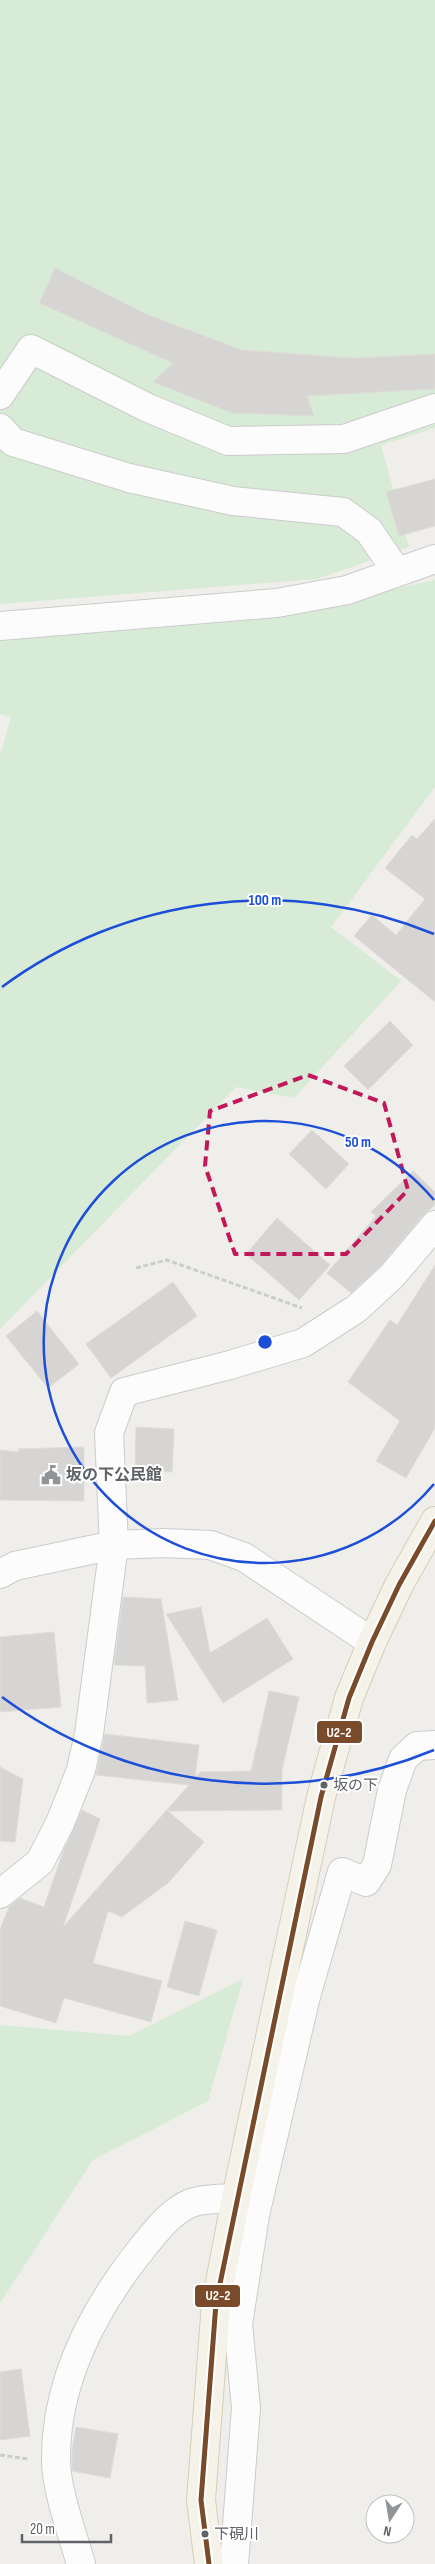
<svg xmlns="http://www.w3.org/2000/svg" width="435" height="2564" font-family="'Sofia Sans Condensed','Noto Sans JP',sans-serif">
	<style>
		.green { fill: #d8ebd6 }
		.building { fill: #d6d5d3; stroke: #deddd9 }
		.lines { fill: none; stroke-linecap: round; stroke-linejoin: round }
		.minor-casing { stroke: #cbcccc; stroke-width: 30 }
		.primary-casing { stroke: #d7ceb8; stroke-width: 30 }
		.path { stroke: #cacfcc; stroke-width: 3; stroke-dasharray: 5 2.5; stroke-linecap: butt }
		.minor { stroke: #fdfcfc; stroke-width: 28 }
		.primary { stroke: #f4f2e9; stroke-width: 28 }
		.bus-1-casing { stroke: #fff; stroke-width: 9 }
		.bus-1 { stroke: #7a4b2a; stroke-width: 5 }
		.marked { fill: none; stroke: #c2185b; stroke-width: 4; stroke-dasharray: 10 6; stroke-linejoin: round }
		.ring { fill: none; stroke: #1d4ed8; stroke-width: 2.5 }
		.bus-dot { fill: #5f6368; stroke: #fff; stroke-width: 2 }
		.labels { text-anchor: middle; dominant-baseline: central; stroke-width: 4; stroke-linejoin: round; paint-order: stroke }
		.bus-label { font-size: 15px; fill: #5f6368; stroke: #fff; text-anchor: start }
		.poi-label { font-size: 16px; font-weight: bold; fill: #5f6368; stroke: #fff; text-anchor: start }
		.centre { fill: #1d4ed8; stroke: #fff; stroke-width: 2.5 }
		.ring-label { font-size: 15px; text-anchor: middle; font-weight: bold; fill: #1d4ed8; stroke: #fff; stroke-width: 4; stroke-linejoin: round; paint-order: stroke }
		.line-badge { stroke: #fff; stroke-width: 2 }
		.badge-label { font-size: 14px; text-anchor: middle; font-weight: bold; fill: #fff }
	</style>
	<rect width="100%" height="100%" fill="#efeeea"/>
	<g class="green">
		<path d="M0 0H435V428L381 445 409 547 317 579 0 604Z"/>
		<path d="M435 580V787L331 927 401 981 294 1098 236 1087 0 1329V755L11 717 0 714V639L284 614Z"/>
		<path d="M243 1979 208 2101 93 2160 0 2303V2025L129 2036Z"/>
	</g>
	<g class="building">
		<path d="M55 268 146 314 242 350 353 358 435 354V389L307 396 314 416 232 413 153 382 173 363 39 303Z"/>
		<path d="M435 479V526L399 536 386 492Z"/>
		<path d="M435 819V1002L354 936 372 915 396 935 425 899 385 868 412 835 417 839Z"/>
		<path d="M390 1021 413 1045 368 1090 344 1066Z"/>
		<path d="M312 1130 349 1164 326 1189 289 1154Z"/>
		<path d="M413 1171 435 1192V1205L423 1215 380 1266 351 1293 327 1273 376 1216 371 1212Z"/>
		<path d="M277 1218 330 1265 299 1300 246 1254Z"/>
		<path d="M435 1265V1428L406 1478 376 1461 400 1421 348 1382 390 1320 397 1325Z"/>
		<path d="M173 1282 197 1316 111 1378 86 1344Z"/>
		<path d="M37 1311 79 1364 48 1388 6 1336Z"/>
		<path d="M136 1427 174 1429 172 1472 135 1470Z"/>
		<path d="M84 1447V1501L0 1500V1450L19 1452 18 1449Z"/>
		<path d="M123 1597 161 1599 178 1700 147 1703 145 1666 114 1665Z"/>
		<path d="M201 1607 210 1653 267 1618 293 1659 223 1703 166 1614Z"/>
		<path d="M54 1632 61 1707 0 1712V1637Z"/>
		<path d="M269 1691 299 1697 282 1770V1810L168 1811 204 1842 168 1883 122 1917 108 1911 93 1963 162 1981 151 2022 64 1998 56 2023 0 2006V1929L9 1907 20 1898 44 1907 63 1852 82 1810 100 1819 63 1927 189 1785 96 1775 105 1734 199 1745 195 1778 200 1772 251 1771Z"/>
		<path d="M0 1767 23 1779 15 1842 0 1841Z"/>
		<path d="M185 1921 217 1930 199 1996 167 1987Z"/>
		<path d="M21 2369 30 2436 0 2440V2372Z"/>
		<path d="M76 2427 118 2434 110 2478 72 2471V2451Z"/>
	</g>
	<g class="lines">
		<defs>
			<g id="minor">
				<path d="M0 395 31 349 148 408 228 441 344 439 435 408"/>
				<path d="M0 428 13 442 129 478 233 501 343 512 369 531 397 572"/>
				<path d="M0 626 277 603 347 590 435 559"/>
				<path d="M0 1574 15 1566 114 1545 164 1543 210 1545 244 1557 372 1642"/>
				<path d="M0 1894 40 1862 60 1823 81 1770 89 1734 114 1545 109 1433 124 1392 230 1365 303 1343 356 1309 391 1277 435 1225"/>
				<path d="M289 2001 306 1996 342 1872 366 1882 377 1865 392 1790 403 1759 417 1746 435 1745"/>
				<path d="M81 2564C73 2536 56 2489 56 2461 55 2381 95 2307 143 2247 156 2231 171 2211 191 2203 204 2198 222 2199 236 2198"/>
				<path d="M234 2564 246 2408 238 2324 255 2215 306 1996"/>
			</g>
			<path id="primary" d="M209 2564 201 2500 216 2303 236 2198 321 1797 349 1698 372 1642 399 1585 435 1521"/>
		</defs>
		<use href="#minor" class="minor-casing"/>
		<use href="#primary" class="primary-casing"/>
		<g class="path">
			<path d="M136 1268 167 1260 302 1308"/>
			<path d="M0 2455 28 2459"/>
		</g>
		<use href="#minor" class="minor"/>
		<use href="#primary" class="primary"/>
		<defs>
			<path id="bus-1" d="M209 2564 201 2500 216 2303 321 1797 349 1698 372 1642 399 1585 435 1521"/>
		</defs>
		<use href="#bus-1" class="bus-1-casing"/>
		<use href="#bus-1" class="bus-1"/>
	</g>
	<path class="marked" d="M308 1075 384 1103 408 1190 346 1254H235L205 1166 210 1111Z"/>
	<g class="ring">
		<path d="M434 1484A221 221 0 1 1 434 1200"/>
		<path d="M434 1750A442 442 0 0 1 2 1697M2 987A442 442 0 0 1 434 934"/>
	</g>
	<defs>
		<symbol id="civic-bare" viewBox="-9 -9 18 18"><path d="M-.6-6.5H3V-4.5H.6V-3L4-1V1h2V6H-6V1h2V-1L-.6-3ZM-1.2 2.5V6h2.4V2.5Z" fill="#919496" stroke="#fff" stroke-width="2.5" paint-order="stroke"/></symbol>
	</defs>
	<g fill-rule="evenodd">
		<use href="#civic-bare" x="37" y="1461" width="28" height="28"/>
	</g>
	<g class="bus-dot">
		<circle cx="324" cy="1785" r="4.5"/>
		<circle cx="205" cy="2534" r="4.5"/>
	</g>
	<g class="labels">
		<g class="bus-label">
			<text x="333" y="1785">坂の下</text>
			<text x="214" y="2534">下硯川</text>
		</g>
		<g class="poi-label">
			<text x="66" y="1475">坂の下公民館</text>
		</g>
	</g>
	<circle cx="265" cy="1342" r="8" class="centre"/>
	<g class="ring-label">
		<text x="265" y="905">100 m</text>
		<text x="358" y="1147">50 m</text>
	</g>
	<g class="line-badge">
		<rect x="316" y="1720" width="47" height="24" rx="5" fill="#7a4b2a"/>
		<rect x="194" y="2284" width="47" height="24" rx="5" fill="#7a4b2a"/>
	</g>
	<g class="badge-label">
		<text x="339" y="1737">U2-2</text>
		<text x="218" y="2300">U2-2</text>
	</g>
	<g transform="translate(390 2519) rotate(192)"><circle r="24" fill="#ffffff" stroke="#bfc1c3"/>
	<path d="M0-4L9 19L0 12L-9 19Z" fill="#919496"/>
	<text y="-8" font-size="14" font-weight="bold" text-anchor="middle" fill="#5f6368">N</text>
	</g>
	<path d="M22 2534v8h89v-8" fill="none" stroke="#5f6368" stroke-width="2.5"/>
	<text x="30" y="2534" font-size="15" fill="#5f6368" stroke="#ffffff" stroke-width="4" paint-order="stroke">20 m</text>
</svg>
